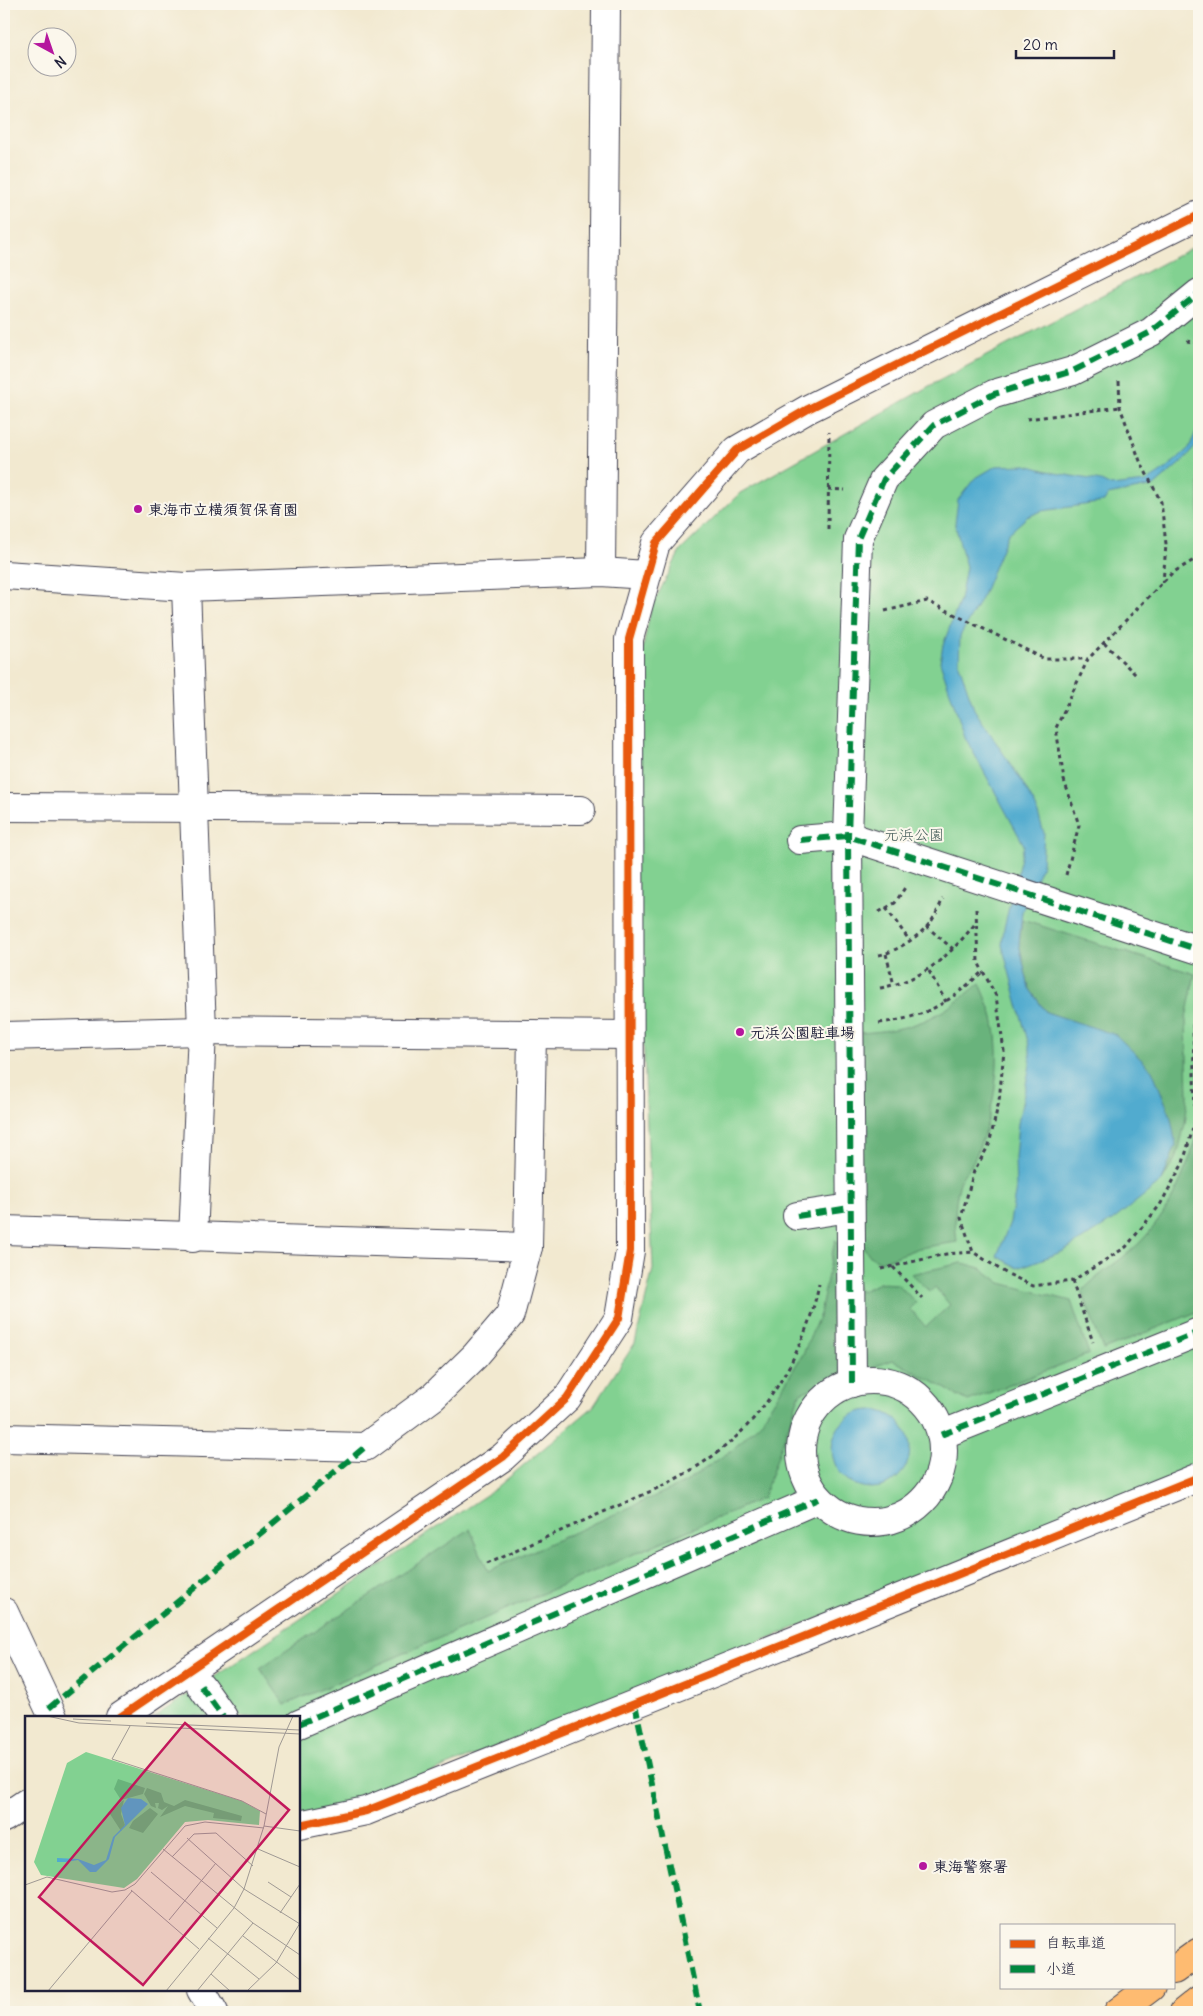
<svg xmlns="http://www.w3.org/2000/svg" width="1203" height="2016" font-family="Delius,'Klee One',sans-serif">
	<style>
		.green { fill: #82d191; stroke: #527a66 }
		.forest { fill: #69b37b; stroke: #466a5b }
		.water { fill: #51abcf; stroke: #3a6685 }
		.lines { fill: none; stroke-linecap: round; stroke-linejoin: round }
		.minor-casing { stroke: #414051; stroke-width: 30 }
		.highway-casing { stroke: #414051; stroke-width: 30 }
		.path { stroke: #414051; stroke-width: 3; stroke-dasharray: 4 4; stroke-linecap: butt }
		.minor { stroke: #fff; stroke-width: 28 }
		.highway { stroke: #febb71; stroke-width: 28 }
		.quiet { stroke: #00873e; stroke-width: 6; stroke-dasharray: 12 6; stroke-linecap: butt }
		.cycleway-casing { stroke: #fbf7ec; stroke-width: 11 }
		.cycleway { stroke: #e8590c; stroke-width: 8 }
		.poi-dot { fill: #b5179e; stroke: #fbf7ec; stroke-width: 2 }
		.labels { text-anchor: middle; dominant-baseline: central; stroke-width: 4; stroke-linejoin: round; paint-order: stroke }
		.poi-label { font-size: 15px; font-weight: bold; fill: #22223b; stroke: #fbf7ec; text-anchor: start }
		.park-label { font-size: 15px; fill: #3f5755; stroke: #fbf7ec }
		.inset-road { fill: none; stroke: #9f9994; stroke-width: 1 }
		.view { fill: #c2185b; fill-opacity: 0.15; stroke: #c2185b; stroke-width: 2.5 }
		.inset-edge { fill: none; stroke: #22223b; stroke-width: 2.5 }
	</style>
	<rect width="100%" height="100%" fill="#fbf7ec"/>
	<filter id="ink" filterUnits="userSpaceOnUse"><feTurbulence type="fractalNoise" baseFrequency=".02" numOctaves="2"/><feDisplacementMap in="SourceGraphic" scale="10" xChannelSelector="R" yChannelSelector="G"/><feConvolveMatrix kernelMatrix="1 2 1 2 8 2 1 2 1" color-interpolation-filters="sRGB"/></filter>
	<filter id="wash" filterUnits="userSpaceOnUse"><feTurbulence type="fractalNoise" baseFrequency=".0096" numOctaves="4" result="noise"/><feDisplacementMap in="SourceGraphic" scale="20" xChannelSelector="R" yChannelSelector="G"/><feGaussianBlur stdDeviation="1.12" result="paint"/><feColorMatrix in="noise" values="0 0 0 0 0 0 0 0 0 0 0 0 0 0 0 0 0 1.4 0 .05"/><feComposite in="paint" operator="in"/></filter>
	<g filter="url(#wash)">
		<rect width="100%" height="100%" fill="#f2e9d0"/>
		<path class="green" d="M1199 244V1467L299 1825V1717H154L495 1489 593 1407 635 1343 653 1269 644 1055 628 838 636 682 651 608 680 551 740 493 931 385Z"/>
		<g class="forest">
			<path d="M1022 920 1195 974 1186 1018 1188 1097 1185 1124 1177 1156 1162 1181 1175 1145 1070 1021 1046 1012 1029 988 1019 944Z"/>
			<path d="M980 983C985 996 992 1010 994 1023 1003 1067 992 1121 973 1162 971 1167 965 1172 962 1177 954 1197 954 1221 957 1242L919 1248 881 1262 871 1257 861 1244 859 1033C915 1030 938 1019 980 983Z"/>
			<path d="M1199 1132V1311L1103 1350 1082 1291C1098 1274 1119 1262 1136 1246 1170 1215 1184 1174 1199 1132Z"/>
			<path d="M835 1240 841 1244 860 1292 879 1283 898 1284 916 1303 910 1309 926 1327 950 1305 935 1287 930 1292 911 1274 962 1263 981 1268 1001 1283 1071 1301 1089 1354 968 1401 893 1360 800 1393 763 1498 285 1705 260 1668 470 1529 488 1571 684 1483 732 1450 761 1422 803 1354 820 1314Z"/>
		</g>
		<g class="water">
			<path d="M1199 425V441L1195 447 1184 460 1154 486 1108 495 1104 502 1042 511 1027 517 1008 534 983 595 960 636 959 664 974 709 1021 780 1036 807 1044 833 1042 865 1022 912 1019 944 1029 988 1046 1012 1116 1035 1152 1070 1170 1114 1176 1145 1162 1181 1112 1221 1064 1251 1018 1268 997 1256 1010 1222 1016 1188 1015 1158 1018 1123 1030 1065V1049L1002 945 1004 928 1024 845 965 737 940 662 943 645 960 600 966 567 955 524 958 500 974 479 996 466 1026 465 1055 473 1101 481 1111 486 1146 482 1167 468 1189 448Z"/>
			<circle cx="871" cy="1449" r="39"/>
		</g>
	</g>
	<g filter="url(#ink)">
		<g class="lines">
			<defs>
				<g id="minor">
					<path d="M601 572 606 4"/>
					<path d="M4 575 186 587 601 572 646 575"/>
					<path d="M186 587 202 1031 193 1238"/>
					<path d="M4 807 581 810"/>
					<path d="M800 840 848 836 1199 950"/>
					<path d="M4 1036 202 1031 629 1035"/>
					<path d="M797 1216 850 1208"/>
					<path d="M4 1230 528 1247"/>
					<circle cx="872" cy="1451" r="71"/>
					<path d="M852 1383 848 836 858 539 884 479 934 425 994 394 1073 371 1151 332 1199 293"/>
					<path d="M941 1435 1199 1332"/>
					<path d="M4 1438 365 1447 433 1397 475 1356 510 1315 528 1247 532 1034"/>
					<path d="M4 1612 53 1717"/>
					<path d="M201 1686 223 1717"/>
					<path d="M120 1717 503 1457 567 1398 619 1318 630 1251 629 639 656 543 737 450 808 409 1199 215"/>
					<path d="M299 1724 818 1499"/>
					<path d="M4 1818 26 1803"/>
					<path d="M299 1825 366 1811 813 1633 1199 1477"/>
					<path d="M201 1990 214 2012"/>
				</g>
				<g id="highway">
					<path d="M1174 1970 1199 1952"/>
					<path d="M1118 2012 1151 1987"/>
					<path d="M1184 2012 1199 2000"/>
				</g>
			</defs>
			<use href="#minor" class="minor-casing"/>
			<use href="#highway" class="highway-casing"/>
			<g class="path">
				<path d="M1187 341 1199 343"/>
				<path d="M1119 381 1120 407 1140 461 1161 502 1166 544 1163 583"/>
				<path d="M1027 419 1120 407"/>
				<path d="M828 489 845 490"/>
				<path d="M828 529 829 432"/>
				<path d="M885 611 927 601 1045 659H1088"/>
				<path d="M1104 643 1138 677"/>
				<path d="M1066 875 1079 825 1064 780 1056 728 1088 659 1172 573 1199 557"/>
				<path d="M886 908 909 940"/>
				<path d="M976 909 978 962 996 996 1004 1051 999 1101 989 1145 974 1171 961 1218 973 1252 1004 1272 1033 1286 1072 1281 1126 1247 1160 1205 1183 1163 1195 1121 1193 1022 1199 992"/>
				<path d="M879 912 895 903 906 886"/>
				<path d="M926 926 953 949"/>
				<path d="M886 954 894 985"/>
				<path d="M879 955C896 952 918 937 930 923 935 917 939 907 943 899"/>
				<path d="M929 971 946 1002"/>
				<path d="M880 988C923 980 948 957 975 924"/>
				<path d="M879 1023C925 1018 949 1003 983 971"/>
				<path d="M893 1267 922 1298"/>
				<path d="M881 1269 946 1254 973 1252"/>
				<path d="M1072 1281 1093 1342"/>
				<path d="M486 1564C527 1546 567 1528 608 1510 648 1493 688 1476 722 1449 771 1410 807 1345 819 1284"/>
			</g>
			<use href="#minor" class="minor"/>
			<use href="#highway" class="highway"/>
			<g class="quiet">
				<path d="M800 840 848 836 1199 950"/>
				<path d="M797 1216 850 1208"/>
				<path d="M852 1383 848 836 858 539 884 479 934 425 994 394 1073 371 1151 332 1199 293"/>
				<path d="M941 1435 1199 1332"/>
				<path d="M201 1686 223 1717"/>
				<path d="M635 1704 700 2012"/>
				<path d="M49 1708 365 1447"/>
				<path d="M299 1724 818 1499"/>
			</g>
			<defs>
				<g id="cycleway">
					<path d="M120 1717 503 1457 567 1398 619 1318 630 1251 629 639 656 543 737 450 808 409 1199 215"/>
					<path d="M299 1825 366 1811 813 1633 1199 1477"/>
				</g>
			</defs>
			<use href="#cycleway" class="cycleway-casing"/>
			<use href="#cycleway" class="cycleway"/>
		</g>
	</g>
	<g class="poi-dot">
		<circle cx="138" cy="509" r="5"/>
		<circle cx="740" cy="1032" r="5"/>
		<circle cx="923" cy="1866" r="5"/>
	</g>
	<g class="labels">
		<g class="poi-label">
			<text x="148" y="509">東海市立横須賀保育園</text>
			<text x="750" y="1032">元浜公園駐車場</text>
			<text x="933" y="1866">東海警察署</text>
		</g>
		<g class="park-label">
			<text x="914" y="834">元浜公園</text>
		</g>
	</g>
	<g transform="translate(25 1716)">
		<rect width="275" height="275" fill="#f2e9d0"/>
		<path d="M61 36 217 85 235 95 234 109 183 104 160 106 112 163 99 172 16 159 9 146 42 47Z" fill="#82d191"/>
		<path d="M93 63 120 72 118 78 96 84 89 73ZM122 72 136 77 139 86 149 90 160 84 217 100 216 105 188 102 189 97 160 90 135 101 143 90 137 94 133 92 134 87H130L131 92 126 90 119 78ZM103 82 99 84 96 98 100 109 96 115 85 98 97 85ZM125 92 133 98 118 117 104 112 108 105Z" fill="#69b37b"/>
		<path d="M103 82 116 83 123 88 90 121 84 143 71 156H65L53 144 41 146H32V142L53 143 69 149 81 144 88 121 100 109 96 92Z" fill="#51abcf"/>
		<path class="inset-road" d="M22 0 54 7 275 18M48 3 86 5M121 7 275 14M105 10 87 43 217 85 241 98M239 110 275 115M162 122 219 173 275 208M138 133 228 207 275 239M233 133 275 151M147 141 169 118 191 117 228 150M126 156 192 212M243 166 266 181M0 169 22 161 87 176 100 174 110 168 160 110 180 106 239 112M106 174 174 233M255 197 275 168M144 204 191 147M218 220 275 264M183 222 234 263M186 258 205 275M23 275 107 175M141 275 209 192 219 173 239 110 254 31 268 0M172 275 228 207M222 275 251 247 275 207"/>
		<path class="view" d="M160 7 264 94 118 269 14 181Z"/>
		<rect width="275" height="275" class="inset-edge"/>
	</g>
	<rect width="1203" height="2016" fill="none" stroke="#fbf7ec" stroke-width="20"/>
	<rect x="1000" y="1924" width="175" height="65" fill="#fbf7ec" stroke="#a4a2a5"/>
	<rect x="1010" y="1940" width="25" height="8" fill="#e8590c" stroke="#a4a2a5"/>
	<text x="1046" y="1948" font-size="15" fill="#22223b">自転車道</text>
	<rect x="1010" y="1965" width="25" height="8" fill="#00873e" stroke="#a4a2a5"/>
	<text x="1046" y="1974" font-size="15" fill="#22223b">小道</text>
	<g transform="translate(52 52) rotate(140)"><circle r="24" fill="#fbf7ec" stroke="#a4a2a5"/>
	<path d="M0-4L9 19L0 12L-9 19Z" fill="#b5179e"/>
	<text y="-8" font-size="14" font-weight="bold" text-anchor="middle" fill="#22223b">N</text>
	</g>
	<path d="M1016 50v8h98v-8" fill="none" stroke="#22223b" stroke-width="2.5"/>
	<text x="1023" y="50" font-size="15" fill="#22223b" stroke="#fbf7ec" stroke-width="4" paint-order="stroke">20 m</text>
</svg>
